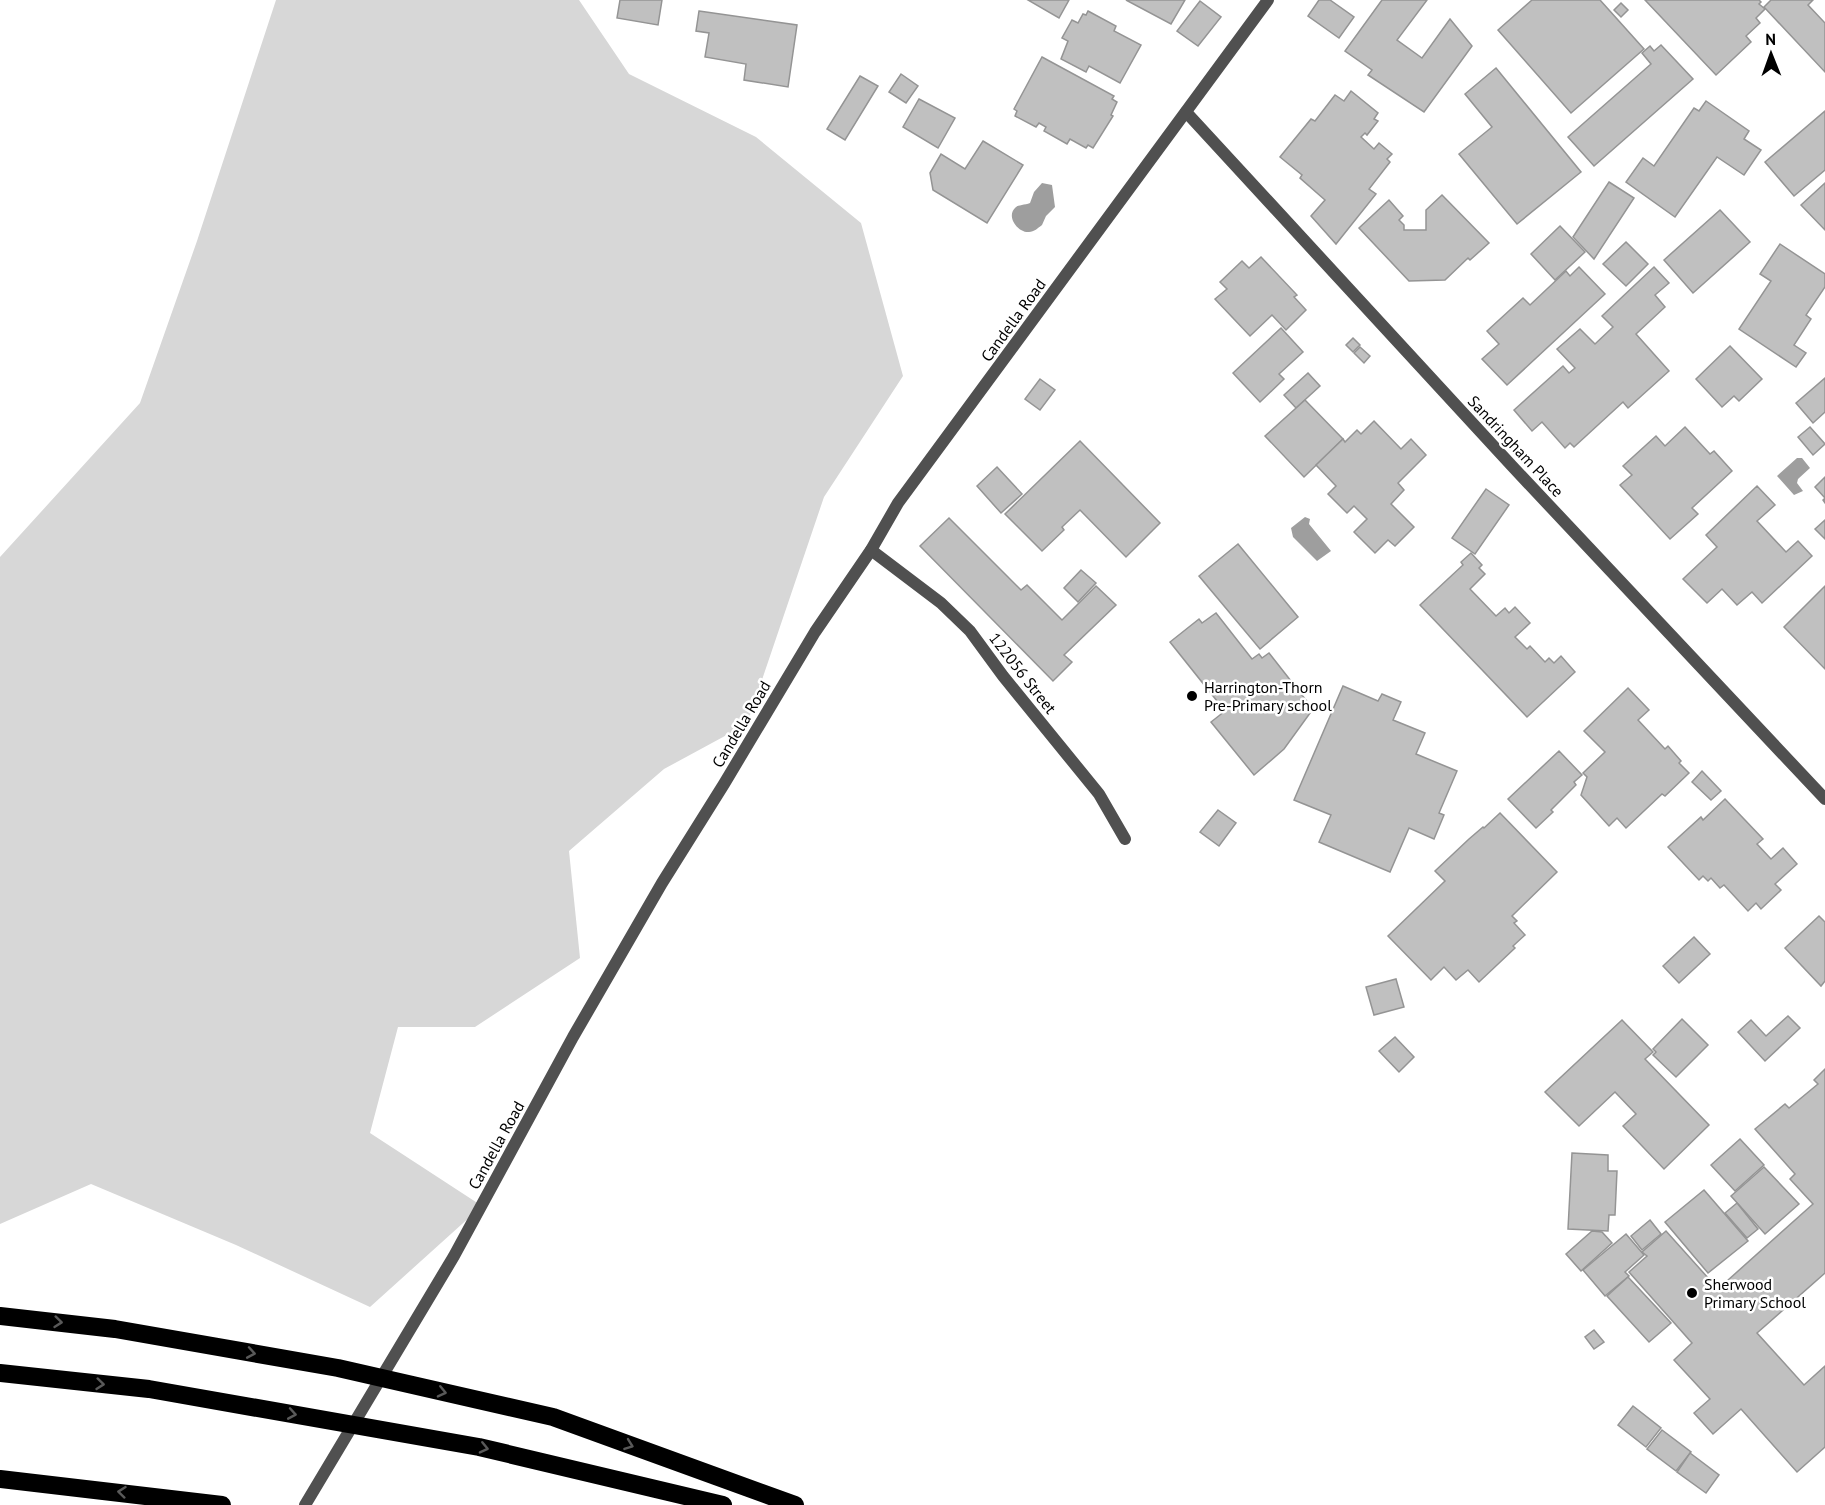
<svg xmlns="http://www.w3.org/2000/svg" width="1825" height="1505" font-family="'PT Sans',sans-serif">
	<style>
		.green { fill: #d7d7d7 }
		.water { fill: #9e9e9e }
		.building { fill: #c0c0c0; stroke: #949494; stroke-width: 1.5 }
		.lines { fill: none; stroke-linecap: round; stroke-linejoin: round }
		.minor { stroke: #505050; stroke-width: 12 }
		.tertiary { stroke: #505050; stroke-width: 12 }
		.motorway { stroke: #000; stroke-width: 18 }
		.oneway { stroke: #595959 }
		.poi-dot { fill: #000; stroke: #fff; stroke-width: 2 }
		.labels { text-anchor: middle; dominant-baseline: central; stroke-width: 5; stroke-linejoin: round; paint-order: stroke }
		.street-label { font-size: 16px; fill: #000; stroke: #fff }
		.poi-label { font-size: 16px; fill: #000; stroke: #fff; text-anchor: start }
	</style>
	<rect width="100%" height="100%" fill="#fff"/>
	<path class="green" d="M276 0H579L629 74 756 137 861 223 903 376 824 497 747 724 664 769 569 851 580 958 475 1027H398L370 1133 482 1206 370 1307 236 1245 91 1184 0 1224V557L140 403 197 241Z"/>
	<g class="water">
		<path d="M1042 183 1052 185 1055 207 1046 216 1042 225C1038 228 1034 232 1029 232 1018 233 1005 216 1016 207 1018 205 1025 205 1030 203L1034 192Z"/>
		<path d="M1797 458H1802L1810 468 1798 479 1797 483 1803 491 1794 495 1777 476Z"/>
		<path d="M1305 517 1310 519 1309 524 1331 551 1317 561 1293 537 1291 528Z"/>
	</g>
	<g class="building">
		<path d="M620 0H662L658 25 617 18Z"/>
		<path d="M1028 0H1069L1059 18Z"/>
		<path d="M1126 0H1185L1171 24Z"/>
		<path d="M1319 0H1330L1354 17 1339 38 1308 16Z"/>
		<path d="M1382 0H1427L1397 40 1422 58 1450 19 1472 46 1424 112 1368 75 1372 70 1345 51Z"/>
		<path d="M1532 0H1600L1644 49 1571 113 1498 30Z"/>
		<path d="M1645 0H1759L1761 2 1759 4 1765 9 1756 18 1760 23 1746 36 1751 42 1716 75Z"/>
		<path d="M1771 0H1813L1808 5 1825 23V72L1764 7Z"/>
		<path d="M1200 1 1221 17 1198 46 1177 31Z"/>
		<path d="M1621 3 1628 10 1621 17 1614 10Z"/>
		<path d="M699 11 797 25 788 87 744 80 746 64 705 57 709 33 696 31Z"/>
		<path d="M1088 11 1116 26 1114 31 1141 45 1120 83 1089 66 1086 72 1061 59 1068 41 1062 38 1072 20 1078 23 1083 14 1086 15Z"/>
		<path d="M1661 45 1693 79 1594 166 1568 137 1651 64 1642 53 1650 46 1654 51Z"/>
		<path d="M1042 57 1114 96 1112 99 1117 102 1111 115 1113 116 1093 148 1088 145 1086 148 1070 139 1067 144 1044 131 1046 127 1039 123 1036 127 1015 116 1017 111 1014 109Z"/>
		<path d="M1496 68 1581 172 1517 224 1459 154 1492 127 1465 94Z"/>
		<path d="M901 74 918 86 906 103 889 92Z"/>
		<path d="M860 76 878 86 845 140 827 129Z"/>
		<path d="M1351 91 1378 113 1374 119 1378 121 1367 135 1365 133 1361 137 1374 149 1379 143 1392 154 1387 159 1390 162 1369 189 1376 194 1336 244 1311 216 1325 200 1300 178 1302 175 1280 157 1311 119 1315 121 1335 95 1344 101Z"/>
		<path d="M919 99 955 118 938 148 903 127Z"/>
		<path d="M1706 101 1749 131 1744 139 1761 150 1744 175 1717 157 1675 217 1626 182 1643 158 1654 166 1694 108 1699 111Z"/>
		<path d="M1825 111V170L1794 196 1765 162Z"/>
		<path d="M983 141 1023 165 987 223 933 190 930 173 941 154 965 169Z"/>
		<path d="M1609 182 1634 198 1594 259 1573 237Z"/>
		<path d="M1825 183V230L1801 205Z"/>
		<path d="M1442 195 1489 243 1470 260 1468 258 1445 280 1409 281 1359 228 1389 200 1403 216 1399 220 1404 225V230H1426V210Z"/>
		<path d="M1720 210 1750 242 1693 293 1664 260Z"/>
		<path d="M1560 226 1585 252 1555 280 1531 254Z"/>
		<path d="M1626 242 1648 264 1626 286 1603 264Z"/>
		<path d="M1780 244 1825 274V287L1806 315 1811 319 1794 345 1806 353 1796 367 1739 329 1771 281 1760 274Z"/>
		<path d="M1261 257 1297 295 1294 297 1306 310 1286 330 1272 315 1250 336 1215 299 1227 289 1220 282 1242 261 1249 268Z"/>
		<path d="M1579 267 1605 294 1507 385 1482 359 1499 344 1487 331 1523 298 1530 305 1566 271 1570 276Z"/>
		<path d="M1654 267 1669 283 1655 295 1665 307 1636 334 1669 371 1628 408 1623 402 1574 447 1570 443 1565 448 1542 422 1532 431 1514 410 1563 366 1569 373 1575 368 1557 349 1580 329 1595 344 1613 327 1602 316Z"/>
		<path d="M1281 328 1303 352 1279 374 1284 379 1260 402 1233 373Z"/>
		<path d="M1353 338 1360 345 1353 352 1346 345Z"/>
		<path d="M1730 346 1762 379 1739 401 1734 396 1722 407 1696 379Z"/>
		<path d="M1360 347 1370 356 1364 363 1354 353Z"/>
		<path d="M1308 373 1320 386 1296 408 1284 395Z"/>
		<path d="M1825 378V412L1813 423 1796 403Z"/>
		<path d="M1040 379 1055 390 1040 410 1025 399Z"/>
		<path d="M1305 400 1343 439 1304 477 1265 436Z"/>
		<path d="M1374 421 1401 449 1411 439 1426 455 1398 483 1404 490 1391 504 1414 527 1395 546 1388 540 1375 553 1354 532 1367 519 1354 506 1347 513 1328 494 1336 486 1316 465 1343 439 1345 442 1357 430 1361 434Z"/>
		<path d="M1685 427 1710 454 1714 451 1732 471 1692 508 1698 514 1670 539 1620 485 1632 475 1623 466 1656 436 1665 446Z"/>
		<path d="M1810 427 1825 444 1813 455 1798 437Z"/>
		<path d="M1080 441 1160 523 1126 557 1080 510 1062 527 1064 530 1042 551 1005 514Z"/>
		<path d="M997 467 1022 494 1001 513 977 486Z"/>
		<path d="M1825 477V503L1823 500 1825 498 1815 487Z"/>
		<path d="M1757 486 1775 505 1757 521 1786 552 1798 541 1812 556 1762 603 1752 592 1737 605 1722 589 1707 603 1683 579 1717 547 1706 535Z"/>
		<path d="M1486 489 1509 505 1475 554 1452 538Z"/>
		<path d="M949 518 1021 590 1027 585 1062 620 1096 586 1116 605 1064 655 1072 662 1053 681 920 546Z"/>
		<path d="M1825 520V539L1815 529Z"/>
		<path d="M1238 544 1298 617 1260 649 1199 576Z"/>
		<path d="M1471 553 1482 565 1479 568 1485 574 1470 589 1496 616 1505 608 1509 613 1515 607 1530 623 1515 637 1527 649 1530 646 1545 662 1549 658 1554 663 1561 656 1575 672 1527 717 1420 605 1463 565 1461 562Z"/>
		<path d="M1081 570 1096 583 1078 602 1064 588Z"/>
		<path d="M1825 586V669L1784 627Z"/>
		<path d="M1216 613 1252 659 1259 654 1262 658 1269 653 1313 709 1284 749 1254 775 1211 722 1225 711 1170 642 1199 619 1202 623Z"/>
		<path d="M1343 686 1378 701 1382 694 1401 702 1393 720 1425 733 1416 754 1457 771 1439 813 1444 815 1434 839 1409 828 1390 872 1319 842 1331 815 1294 800Z"/>
		<path d="M1628 688 1649 710 1638 720 1665 749 1668 746 1681 761 1679 763 1689 773 1665 796 1662 794 1626 828 1617 818 1609 826 1581 795 1587 777 1583 773 1605 752 1584 731Z"/>
		<path d="M1559 751 1582 775 1574 782 1576 785 1551 810 1553 812 1536 828 1508 799Z"/>
		<path d="M1702 771 1721 791 1711 800 1692 782Z"/>
		<path d="M1725 799 1763 839 1757 844 1771 859 1783 848 1797 864 1775 884 1781 890 1761 909 1756 903 1748 911 1724 885 1720 888 1711 878 1708 881 1703 876 1699 880 1668 847 1701 817 1703 820Z"/>
		<path d="M1218 810 1236 823 1219 846 1200 832Z"/>
		<path d="M1500 813 1557 872 1512 916 1517 921 1514 923 1525 935 1513 946 1515 948 1479 982 1468 970 1456 980 1444 967 1431 980 1388 936 1445 881 1435 871 1469 839 1483 827 1484 828Z"/>
		<path d="M1819 916 1825 922V981L1821 986 1785 948Z"/>
		<path d="M1694 937 1710 954 1679 983 1663 966Z"/>
		<path d="M1396 979 1404 1007 1374 1015 1366 987Z"/>
		<path d="M1788 1016 1800 1028 1765 1061 1738 1032 1751 1020 1766 1036Z"/>
		<path d="M1682 1019 1708 1045 1676 1077 1653 1055 1656 1052 1653 1049Z"/>
		<path d="M1622 1020 1653 1052 1645 1059 1709 1125 1664 1169 1623 1126 1636 1114 1615 1092 1579 1126 1545 1092Z"/>
		<path d="M1395 1037 1414 1057 1399 1072 1379 1051Z"/>
		<path d="M1825 1069V1273L1757 1333 1804 1385 1825 1366V1447L1797 1472 1741 1409 1713 1434 1694 1413 1710 1399 1674 1360 1692 1343 1629 1272 1647 1256 1642 1252 1666 1231 1718 1289 1813 1204 1790 1179 1795 1174 1755 1129 1785 1104 1789 1108 1818 1084 1814 1080Z"/>
		<path d="M1740 1139 1764 1165 1735 1191 1711 1165Z"/>
		<path d="M1572 1153 1608 1155V1171H1617L1615 1215H1609L1608 1231 1568 1229Z"/>
		<path d="M1764 1167 1799 1204 1765 1234 1731 1196Z"/>
		<path d="M1704 1190 1748 1241 1708 1273 1665 1222Z"/>
		<path d="M1737 1203 1758 1229 1747 1238 1725 1213Z"/>
		<path d="M1650 1220 1661 1234 1642 1250 1631 1236Z"/>
		<path d="M1592 1231 1602 1232 1612 1243 1581 1271 1566 1254Z"/>
		<path d="M1626 1234 1644 1255 1625 1272 1629 1276 1605 1296 1583 1270Z"/>
		<path d="M1628 1277 1671 1323 1649 1342 1607 1296Z"/>
		<path d="M1594 1330 1604 1342 1594 1349 1585 1337Z"/>
		<path d="M1633 1406 1661 1428 1646 1447 1618 1425Z"/>
		<path d="M1662 1430 1691 1452 1676 1471 1647 1449Z"/>
		<path d="M1690 1453 1719 1475 1706 1493 1677 1472Z"/>
	</g>
	<g class="lines">
		<g class="minor">
			<path d="M1186 112 1512 466 1825 799"/>
			<path d="M871 550 941 603 970 631 1003 676 1099 794 1125 839"/>
		</g>
		<path class="tertiary" d="M305 1505 454 1256 573 1037 662 883 724 784 815 632 871 550 898 503 1268 0"/>
		<g class="motorway">
			<path d="M0 1316 115 1329 338 1368 553 1417 795 1505"/>
			<path d="M0 1373 149 1389 479 1447 723 1505"/>
			<path d="M0 1479 222 1505"/>
		</g>
	</g>
	<defs><path id="oneway-chevron" d="M-2-3.5L2.5 0L-2 3.5" fill="none" stroke-width="1.6" stroke-linecap="round" stroke-linejoin="round" transform="scale(1.5)"/></defs>
	<g class="oneway">
		<use href="#oneway-chevron" transform="translate(58 1322) rotate(6)"/>
		<use href="#oneway-chevron" transform="translate(251 1353) rotate(10)"/>
		<use href="#oneway-chevron" transform="translate(100 1384) rotate(6)"/>
		<use href="#oneway-chevron" transform="translate(442 1392) rotate(13)"/>
		<use href="#oneway-chevron" transform="translate(292 1414) rotate(10)"/>
		<use href="#oneway-chevron" transform="translate(629 1445) rotate(20)"/>
		<use href="#oneway-chevron" transform="translate(484 1448) rotate(13)"/>
		<use href="#oneway-chevron" transform="translate(122 1492) rotate(-174)"/>
	</g>
	<g class="poi-dot">
		<circle cx="1192" cy="696" r="6"/>
		<circle cx="1692" cy="1293" r="6"/>
	</g>
	<g class="labels">
		<g class="street-label">
			<text transform="translate(1013 320) rotate(-54)">Candella Road</text>
			<text transform="translate(1516 446) rotate(47)">Sandringham Place</text>
			<text transform="translate(1023 673) rotate(52)">122056 Street</text>
			<text transform="translate(741 724) rotate(-59)">Candella Road</text>
			<text transform="translate(496 1145) rotate(-61)">Candella Road</text>
		</g>
		<g class="poi-label">
			<text x="1204" y="687">Harrington-Thorn<tspan x="1204" dy="18">Pre-Primary school</tspan></text>
			<text x="1704" y="1284">Sherwood<tspan x="1704" dy="18">Primary School</tspan></text>
		</g>
	</g>
	<g transform="translate(1771 54) rotate(359)" stroke="#ffffff" stroke-width="4.5" paint-order="stroke">
	<path d="M0-4.5L10 22L0 15L-10 22Z" fill="#000000"/>
	<text y="-9" font-size="16" font-weight="bold" text-anchor="middle" fill="#000000">N</text>
	</g>
</svg>
